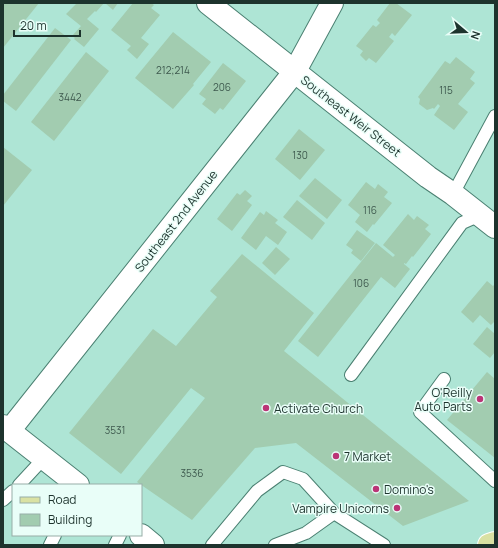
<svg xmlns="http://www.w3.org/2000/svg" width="498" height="548" font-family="Manrope,sans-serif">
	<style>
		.building { fill: #a2ccb0 }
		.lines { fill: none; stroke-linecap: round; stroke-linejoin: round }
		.lane-casing { stroke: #4b8072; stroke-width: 14 }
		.street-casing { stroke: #4b8072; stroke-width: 24 }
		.secondary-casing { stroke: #4b8072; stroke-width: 24 }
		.primary-casing { stroke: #fff; stroke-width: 24 }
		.lane { stroke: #fff; stroke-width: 12 }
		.street { stroke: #fff; stroke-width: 22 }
		.secondary { stroke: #fff; stroke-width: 22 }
		.primary { stroke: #d9e1a3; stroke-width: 22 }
		.poi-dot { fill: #bb3476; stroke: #e9fef8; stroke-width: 1.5 }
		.labels { text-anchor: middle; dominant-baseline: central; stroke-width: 3; stroke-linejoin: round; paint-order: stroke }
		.number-label { font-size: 10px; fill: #3e594e }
		.street-label { font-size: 12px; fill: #1d332d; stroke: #e9fef8 }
		.poi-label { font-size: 12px; fill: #1d332d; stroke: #e9fef8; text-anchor: start }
	</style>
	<rect width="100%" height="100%" fill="#aee5d5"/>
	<g class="building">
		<path d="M3 3H39L3 48Z"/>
		<path d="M77 3H104L96 12 95 11 87 19 99 29 84 47 74 39 75 38 72 36 81 26 66 14Z"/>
		<path d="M105 3H118L113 10Z"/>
		<path d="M133 3H151L154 5 151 8 160 15 141 38 149 44 137 59 127 50 131 46 111 30Z"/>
		<path d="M390 3H396L412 15 395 36 392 33 389 37 394 41 376 63 369 58 366 61 360 55 363 51 356 46 373 25 376 27 380 23 377 20Z"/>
		<path d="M55 28 71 40 16 111 3 101V95Z"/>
		<path d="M173 32 211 62 193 84 194 85 173 109 135 78Z"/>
		<path d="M86 52 109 71 54 141 31 122Z"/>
		<path d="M456 57 475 72 470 79 475 83 458 104 468 112 454 130 434 115 440 106 438 104 434 109 433 108 427 110 419 104 420 99 418 97 445 61 450 64Z"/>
		<path d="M223 63 246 81 223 110 220 108 215 114 202 104 206 99 199 94Z"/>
		<path d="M299 129 325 150 300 180 275 159Z"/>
		<path d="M3 147 32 170 3 206Z"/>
		<path d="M315 178 342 200 327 219 299 196Z"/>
		<path d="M366 182 375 189 378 184 388 192 384 197 392 203 374 225 373 224 367 232 355 222 360 215 348 205Z"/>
		<path d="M245 190 252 196 247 201 252 205 232 231 217 219 237 193 240 195Z"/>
		<path d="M297 200 325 223 312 240 283 217Z"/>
		<path d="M266 211 278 220 275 223 287 232 278 245 266 236 256 250 241 238 260 212 264 215Z"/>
		<path d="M408 214 414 220 417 216 429 225 425 229 431 234 413 257 412 256 406 264 404 263V264L410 269 395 288 381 277 318 357 298 341 376 243 393 257 395 255 383 245Z"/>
		<path d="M357 230 375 243 361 261 351 253 353 250 346 245Z"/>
		<path d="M276 247 290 259 275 275 262 263Z"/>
		<path d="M242 254 314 313 284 351 469 501 403 526 296 443 255 448 192 520 137 482 205 398 191 388 121 474 69 433 153 329 176 346 217 297 210 291Z"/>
		<path d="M487 281 493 286 495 284V321L491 325 480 315 473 323 461 312Z"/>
		<path d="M487 327 495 334V352L490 358 473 344Z"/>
		<path d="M487 372 495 379V458L447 420Z"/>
	</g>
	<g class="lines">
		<defs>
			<g id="lane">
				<path d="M453 194 495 116"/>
				<path d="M351 375 462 223 480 215"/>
				<path d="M444 379 420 412 495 481"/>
				<path d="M19 485 44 458"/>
				<path d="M3 500 13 491"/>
				<path d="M334 513 384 545"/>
				<path d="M50 545 55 535"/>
				<path d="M115 545 120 535"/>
				<path d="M212 545 257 491 283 472 303 479 334 513 306 533 275 545"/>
			</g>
			<g id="street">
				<path d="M208 3 428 177 453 194 495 227"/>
				<path d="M9 431 295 71 332 3"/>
			</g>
			<g id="secondary">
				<path d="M3 426 78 485"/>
				<path d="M141 535 153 545"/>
			</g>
			<path id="primary" d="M489 545 495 543"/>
		</defs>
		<use href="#lane" class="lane-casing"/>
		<use href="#street" class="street-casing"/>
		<use href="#secondary" class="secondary-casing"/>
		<use href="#primary" class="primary-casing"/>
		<use href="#lane" class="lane"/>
		<use href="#street" class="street"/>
		<use href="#secondary" class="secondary"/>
		<use href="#primary" class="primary"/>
	</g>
	<g class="poi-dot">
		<circle cx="480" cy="399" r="4"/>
		<circle cx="266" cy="408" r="4"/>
		<circle cx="336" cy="456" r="4"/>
		<circle cx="376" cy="489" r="4"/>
		<circle cx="397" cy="508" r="4"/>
	</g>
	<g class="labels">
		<g class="number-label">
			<text x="173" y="70">212;214</text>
			<text x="222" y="87">206</text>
			<text x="446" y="90">115</text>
			<text x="70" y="97">3442</text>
			<text x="300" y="155">130</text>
			<text x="370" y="210">116</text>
			<text x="361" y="283">106</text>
			<text x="115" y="430">3531</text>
			<text x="192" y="473">3536</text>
		</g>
		<g class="street-label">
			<text transform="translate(351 116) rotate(38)">Southeast Weir Street</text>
			<text transform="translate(176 221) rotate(-52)">Southeast 2nd Avenue</text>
		</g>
		<g class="poi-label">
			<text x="472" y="392" text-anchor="end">O'Reilly<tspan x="472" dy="14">Auto Parts</tspan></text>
			<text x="274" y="408">Activate Church</text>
			<text x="344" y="456">7 Market</text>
			<text x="384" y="489">Domino's</text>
			<text x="389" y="508" text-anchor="end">Vampire Unicorns</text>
		</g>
	</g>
	<rect width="498" height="548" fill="none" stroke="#1d332d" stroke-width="8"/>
	<rect x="12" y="484" width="130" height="52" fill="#e9fef8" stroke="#97ada7"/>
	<rect x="20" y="497" width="20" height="6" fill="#d9e1a3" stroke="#97ada7"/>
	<text x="48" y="504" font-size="12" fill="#1d332d">Road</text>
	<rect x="20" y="514" width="20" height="12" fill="#a2ccb0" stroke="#97ada7"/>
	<text x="48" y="524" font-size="12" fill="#1d332d">Building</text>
	<g transform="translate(466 32) rotate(109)" stroke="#e9fef8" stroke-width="3" paint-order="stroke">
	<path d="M0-3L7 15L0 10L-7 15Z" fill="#1d332d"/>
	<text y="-6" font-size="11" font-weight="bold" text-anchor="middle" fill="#1d332d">N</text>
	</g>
	<path d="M14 30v6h66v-6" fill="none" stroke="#1d332d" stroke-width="2"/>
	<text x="20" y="30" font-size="12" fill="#1d332d" stroke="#e9fef8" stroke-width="3" paint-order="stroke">20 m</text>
</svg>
